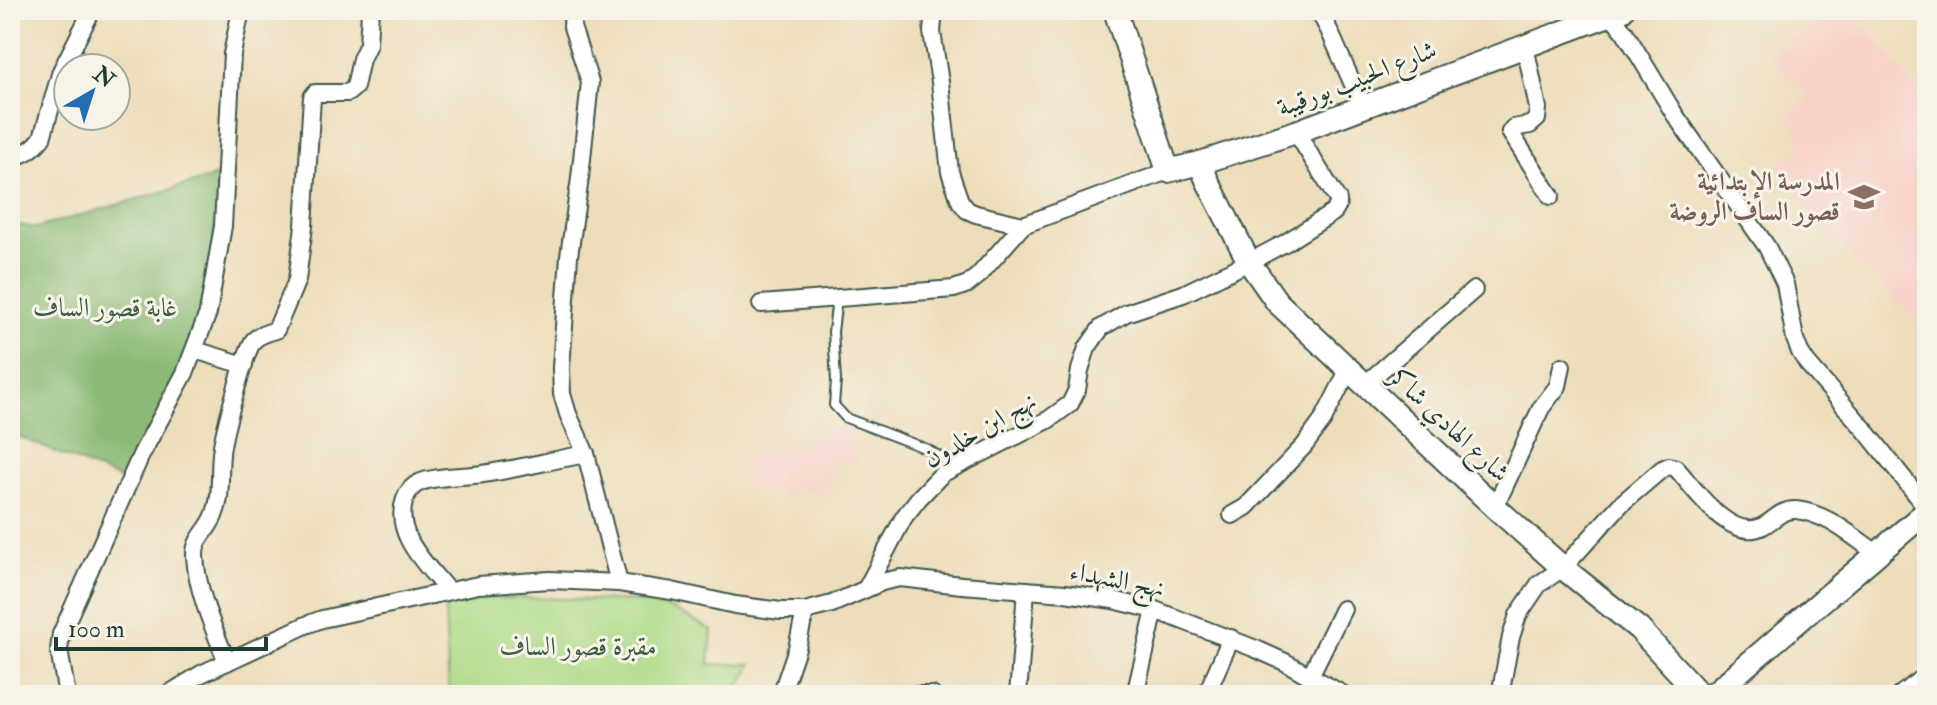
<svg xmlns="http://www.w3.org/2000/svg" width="1937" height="705" font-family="'IM FELL Double Pica',Amiri,serif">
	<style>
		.built { fill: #f7d1c8 }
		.green { fill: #aeda87; stroke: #668c5e; stroke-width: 2 }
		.forest { fill: #8aba74; stroke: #547c54; stroke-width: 2 }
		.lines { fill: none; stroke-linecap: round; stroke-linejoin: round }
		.lane-casing { stroke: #3e5548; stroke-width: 12 }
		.street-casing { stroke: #3e5548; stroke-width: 20 }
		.secondary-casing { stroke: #3e5548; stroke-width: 26 }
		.lane { stroke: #fff; stroke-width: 8 }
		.street { stroke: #fff; stroke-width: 16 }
		.secondary { stroke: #fff; stroke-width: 22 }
		.labels { text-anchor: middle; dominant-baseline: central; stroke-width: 6; stroke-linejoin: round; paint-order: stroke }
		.street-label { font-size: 26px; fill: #1f3d34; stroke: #f7f3e8 }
		.education-label { font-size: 26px; font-weight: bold; fill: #785e54; stroke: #f7f3e8; text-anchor: end }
		.park-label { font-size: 26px; fill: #3c5c45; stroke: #f7f3e8 }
	</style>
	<rect width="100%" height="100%" fill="#f7f3e8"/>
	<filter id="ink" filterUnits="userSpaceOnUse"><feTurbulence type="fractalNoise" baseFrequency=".0125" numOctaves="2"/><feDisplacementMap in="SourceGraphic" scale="16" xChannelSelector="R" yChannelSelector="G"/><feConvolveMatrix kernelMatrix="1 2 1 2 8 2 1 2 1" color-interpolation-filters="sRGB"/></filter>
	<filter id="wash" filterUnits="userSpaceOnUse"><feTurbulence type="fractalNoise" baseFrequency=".006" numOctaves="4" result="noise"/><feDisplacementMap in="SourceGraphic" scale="32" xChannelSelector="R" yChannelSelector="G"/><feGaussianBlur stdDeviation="1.8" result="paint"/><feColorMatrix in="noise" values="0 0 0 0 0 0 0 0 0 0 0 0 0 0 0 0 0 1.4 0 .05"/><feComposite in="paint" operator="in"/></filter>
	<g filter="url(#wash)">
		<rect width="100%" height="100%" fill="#edddba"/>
		<g class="built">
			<path d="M1841 10H1853L1927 104V336L1899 304 1827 231 1777 163 1803 146 1788 115 1808 97 1771 58 1789 42Z"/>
			<path d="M827 427 848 431 847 442 860 447 856 465 836 462 828 495 794 487 787 497 746 486 749 454 789 446 803 449 807 434 827 439Z"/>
		</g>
		<path class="green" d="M485 598H536L644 602 672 609 712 630 709 664H752L743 681 725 695H449L445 608Z"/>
		<path class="forest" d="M221 175 204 314 183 373 124 481 10 433V223L36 228Z"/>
	</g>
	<g filter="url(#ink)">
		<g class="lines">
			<defs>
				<path id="lane" d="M837 298 833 332 836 381 834 405 846 418 927 449 955 466"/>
				<g id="street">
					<path d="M573 10 572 27 590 82 580 178 569 256 561 368 562 394 568 414 586 454 619 583"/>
					<path d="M934 10 932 32 940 82 950 172 960 201 967 210 976 214 1023 225"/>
					<path d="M1318 10 1329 30 1363 107"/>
					<path d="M1610 10 1611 14 1626 34 1675 115 1767 247 1785 284 1795 339 1800 352 1807 363 1866 431 1927 508"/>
					<path d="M1525 46 1538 108 1537 119 1530 125 1513 128 1510 132 1551 196"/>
					<path d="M10 158C24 154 33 150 42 138L61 71 92 10"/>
					<path d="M761 304 954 289 968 284 978 276 1023 225 1168 171"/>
					<path d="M195 350 244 365"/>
					<path d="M1364 385 1474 290"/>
					<path d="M1495 507 1541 408 1558 386 1562 366"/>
					<path d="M1232 515 1246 507 1304 446 1323 420 1348 371"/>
					<path d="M866 589 904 517 919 498 943 473 1048 420 1070 404 1077 390 1080 370 1087 348 1101 328 1126 313 1183 294 1249 262 1285 243 1334 212 1338 205V200L1296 132"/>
					<path d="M447 590C428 566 392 534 405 499 408 491 413 485 421 482 440 475 463 477 483 474 517 469 552 460 586 454"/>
					<path d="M227 662C214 629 197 592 195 556 194 538 210 530 215 513 223 493 218 468 222 446 225 429 245 350 254 340 259 335 269 332 276 330L297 280 304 226 312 97 315 93H348L355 87 361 59 368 44 370 10"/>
					<path d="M1310 676 1343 609"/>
					<path d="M67 695 59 650 61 634 142 453 185 373 208 313 223 226 232 54 241 10"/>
					<path d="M167 695 201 674 306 625 322 619 478 585 550 580 619 583 672 591 735 605 781 611H805L832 604 882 582 900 578 962 585 1065 593 1113 600 1155 610 1256 649 1285 662 1344 695"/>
					<path d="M781 695 797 648 805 611"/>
					<path d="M914 695H932"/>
					<path d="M1018 695 1026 590"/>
					<path d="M1135 695 1155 610"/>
					<path d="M1206 695 1231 638"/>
					<path d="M1500 695 1511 637 1518 615 1539 584 1563 568 1621 504 1662 469 1669 466 1676 468C1695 489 1730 543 1763 526 1774 520 1782 509 1796 510 1827 513 1853 537 1878 554"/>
					<path d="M1900 695 1927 675"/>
				</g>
				<g id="secondary">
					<path d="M1115 10 1168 171 1200 163 1296 132 1622 10"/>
					<path d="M1200 163 1207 180 1249 262 1277 302 1495 507 1563 568 1639 629 1700 695"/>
					<path d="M1712 695 1927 511"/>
				</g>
			</defs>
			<use href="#lane" class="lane-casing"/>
			<use href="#street" class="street-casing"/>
			<use href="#secondary" class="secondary-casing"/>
			<use href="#lane" class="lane"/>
			<use href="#street" class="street"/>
			<use href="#secondary" class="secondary"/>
		</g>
	</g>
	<defs>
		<symbol id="school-bare" viewBox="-9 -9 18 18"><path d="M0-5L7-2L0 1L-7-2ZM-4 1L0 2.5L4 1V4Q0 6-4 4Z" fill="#8d6e63" stroke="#f7f3e8" stroke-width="2.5" paint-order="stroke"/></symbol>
	</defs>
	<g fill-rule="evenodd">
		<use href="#school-bare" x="1842" y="175" width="44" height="44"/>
	</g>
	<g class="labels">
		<g class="street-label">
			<text transform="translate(1357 79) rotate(-21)">شارع الحبيب بورقيبة</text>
			<text transform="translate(1449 425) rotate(43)">شارع الهادي شاكر</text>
			<text transform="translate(980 430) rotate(-30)">نهج ابن خلدون</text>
			<text transform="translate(1117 580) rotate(11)">نهج الشهداء</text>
		</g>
		<g class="education-label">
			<text x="1840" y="182">المدرسة الإبتدائية<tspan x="1840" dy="30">قصور الساف الروضة</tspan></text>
		</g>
		<g class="park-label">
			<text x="105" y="308">غابة قصور الساف</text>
			<text x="578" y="647">مقبرة قصور الساف</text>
		</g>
	</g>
	<rect width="1937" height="705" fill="none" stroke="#f7f3e8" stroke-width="40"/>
	<g transform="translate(92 92) rotate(39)"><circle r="38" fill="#f7f3e8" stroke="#a1aaa0" stroke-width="2"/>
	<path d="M0-6L14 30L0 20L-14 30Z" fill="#1f6fb2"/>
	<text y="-12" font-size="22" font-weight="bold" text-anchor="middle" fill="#1f3d34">N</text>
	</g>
	<path d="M56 637v12h210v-12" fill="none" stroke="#1f3d34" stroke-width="4"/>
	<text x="68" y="637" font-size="24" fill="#1f3d34" stroke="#f7f3e8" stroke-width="6" paint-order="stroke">100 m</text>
</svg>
